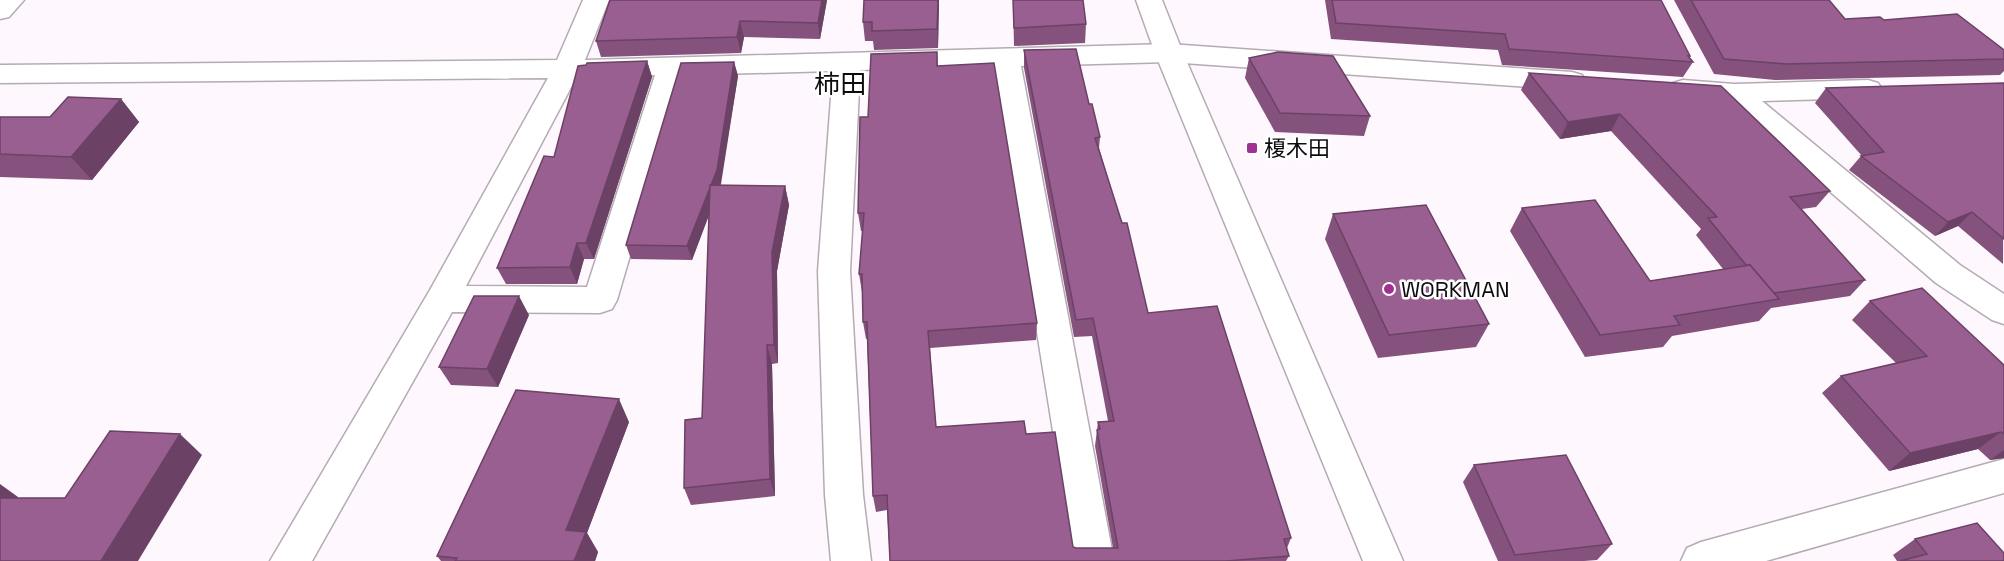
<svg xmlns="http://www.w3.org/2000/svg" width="2004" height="561" font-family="'Space Grotesk','Noto Sans JP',sans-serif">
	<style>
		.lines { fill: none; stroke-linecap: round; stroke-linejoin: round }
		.street-casing { stroke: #b5abb3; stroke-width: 3 }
		.secondary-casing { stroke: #b5abb3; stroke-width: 3 }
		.street { fill: #fff; fill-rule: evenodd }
		.secondary { fill: #fff; fill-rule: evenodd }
		.wall { fill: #84527c }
		.shaded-wall { fill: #6b4265 }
		.building { fill: #995f90; stroke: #6b4265; stroke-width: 1.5 }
		.poi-dot { fill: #9e3192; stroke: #fff; stroke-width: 2 }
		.labels { text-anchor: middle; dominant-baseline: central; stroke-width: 5; stroke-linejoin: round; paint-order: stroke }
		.poi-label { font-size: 22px; fill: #0e0b0e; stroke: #fff; text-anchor: start }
		.quarter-label { font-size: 26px; fill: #0e0b0e; stroke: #fff }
	</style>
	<rect width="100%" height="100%" fill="#fef7fd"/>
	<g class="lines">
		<defs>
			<g id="street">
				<path d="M0 0H24L9 17 0 19Z"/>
				<path d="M583 0H609L585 60 1169 44 1572 72 1582 75 1586 81 1582 87 1572 90 1169 62 1021 66 1114 561H1074L994 66 860 70 850 271 863 495 871 561H831L825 495 818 271 833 71 683 75 617 300 612 309 600 313 452 312 312 561H270L430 290 548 78 0 83V65L557 60ZM655 75 587 287 466 286 576 78Z"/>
				<path d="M1683 80 1734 84 1868 80 1878 83 1882 89 1878 95 1868 98 1762 101 1960 265 2004 294V324L1992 320 1936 283 1726 102 1673 95 1669 89 1673 83Z"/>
				<path d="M2004 459V493L1766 561H1681L1687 548 1701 542Z"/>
			</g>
			<path id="secondary" d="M1136 0H1162L1183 53 1403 561H1363L1155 53Z"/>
		</defs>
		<use href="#street" class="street-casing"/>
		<use href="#secondary" class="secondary-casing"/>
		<use href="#street" class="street"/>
		<use href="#secondary" class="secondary"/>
	</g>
	<g class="wall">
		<path d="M827 0 820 39 744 37 741 53 601 57 596 41Z"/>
		<path d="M939 0 938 48 874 50 873 41H865L863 22Z"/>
		<path d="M1013 0H1083L1086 24 1085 43 1014 46Z"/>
		<path d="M1325 0H1661L1690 56 1689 57 1693 62 1683 77 1502 65 1498 50 1331 39Z"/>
		<path d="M1674 0H1829L1845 19 1884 20 2004 50V71L2000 75 1775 80 1714 74Z"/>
		<path d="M1024 50 1089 104 1100 137 1099 148 1148 313 1291 538 1287 548 1289 556 1286 561H890L887 510 876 512 873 496 867 339H866L863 322V292H862L859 274 863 231H861L858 213 937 52 938 66 1037 323 1036 340 930 348 936 426 1026 434 1073 547 1076 548H1113L1095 446 1098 422 1108 421 1092 336 1074 337 1024 68Z"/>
		<path d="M1249 58 1370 116 1364 136 1275 132 1245 78Z"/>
		<path d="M647 61 652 77 594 259H584L577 284H506L497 268 554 157Z"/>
		<path d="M734 62 738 76 720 185 785 186 789 205 777 271 778 363 772 364 775 496 691 505 684 488 702 418 709 214 692 260 631 259 626 245Z"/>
		<path d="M1529 73 1830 191 1816 207 1802 209 1865 280 1850 296 1771 308 1759 321 1672 336 1663 347 1585 357 1510 231 1522 208 1650 281 1723 269 1696 235 1701 229 1611 131 1560 139 1521 90Z"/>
		<path d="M2004 83 2003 264 1958 226 1935 236 1849 170 1861 156H1862L1815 103 1826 88Z"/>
		<path d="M121 99 139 122 92 180 0 177V117H50Z"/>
		<path d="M1333 214 1489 324 1476 347 1378 358 1325 239Z"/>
		<path d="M1870 301 2004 365V458L1990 460 1978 449 1889 471 1822 393 1841 376 1896 363 1852 320Z"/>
		<path d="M529 315 498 387 451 385 439 367Z"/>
		<path d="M629 422 587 533 598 552 595 561H441L437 556Z"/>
		<path d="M1474 465 1612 544 1597 560 1584 561H1498L1463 482Z"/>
		<path d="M1915 539 2004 561H1897L1893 555Z"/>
	</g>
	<g class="shaded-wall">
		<path d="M822 0H827L820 39 818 23Z"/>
		<path d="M938 0H939L938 48 937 29Z"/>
		<path d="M740 21 744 37 741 53 737 37Z"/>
		<path d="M647 61 652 77 594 259 586 243Z"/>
		<path d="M734 62 738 76 721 184 692 260 687 246Z"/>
		<path d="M121 99 139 122 92 180 71 157Z"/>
		<path d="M1620 114 1611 131 1560 139 1568 122Z"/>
		<path d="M785 186 789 205 777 271 778 363 774 345 772 252Z"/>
		<path d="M1972 212 1958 226 1935 236 1948 222Z"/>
		<path d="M577 243 584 259 577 284 570 267Z"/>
		<path d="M519 296 529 315 498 387 487 369Z"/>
		<path d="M767 345 772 364 775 496 770 479Z"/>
		<path d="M619 399 629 422 587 533 598 552 595 561H574L566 530Z"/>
		<path d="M2001 432 1978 449 1889 471 1910 453Z"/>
		<path d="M180 434 202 455 138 561H101Z"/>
		<path d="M2004 450V458L1990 460Z"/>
		<path d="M0 484 18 497 3 517 0 515Z"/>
	</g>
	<g class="building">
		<path d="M610 0H822L818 23 740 21 737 37 596 41Z"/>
		<path d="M864 0H938L937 29 872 31V22H863Z"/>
		<path d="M1013 0H1083L1086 24 1014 28Z"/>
		<path d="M1332 0H1661L1690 56H1688L1693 62 1509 49 1505 34 1336 23Z"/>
		<path d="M1691 0H1829L1845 19 1880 17 1884 20 1957 14 2004 50V59L1786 64 1724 59Z"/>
		<path d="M1076 49 1089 104H1092L1100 137 1095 138 1122 223H1127L1148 313 1217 306 1291 538 1284 539 1289 556 1226 561H890L887 495 873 496 867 322H863L862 274H859L864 213H858L860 117H868L871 54 937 52V66L994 63 1037 323 928 331 936 427 1024 421 1026 434 1055 432 1073 547 1076 548H1118L1097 430 1100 429 1098 422 1114 421 1093 318 1076 320 1024 50Z"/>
		<path d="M1278 52 1333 56 1370 116 1280 113 1249 58Z"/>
		<path d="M647 61 586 243H577L570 267 497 268 544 156 554 157 578 66 586 65 587 63Z"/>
		<path d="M734 62 717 170 687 246 626 245 681 63Z"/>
		<path d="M1529 73 1721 86 1830 191 1790 197 1865 280 1774 293 1750 265H1746L1708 218 1717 217 1620 114 1568 122Z"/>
		<path d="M2004 83V239L1972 212 1948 222 1861 156 1884 152 1826 88Z"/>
		<path d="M68 97 121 99 71 157 0 154V117H50Z"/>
		<path d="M710 185 785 186 772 252 774 345H767L770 479 684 488 685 420 702 418Z"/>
		<path d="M1595 200 1650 281 1750 265 1779 299 1674 316 1680 325 1600 335 1522 208Z"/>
		<path d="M1426 205 1489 324 1389 335 1333 214Z"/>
		<path d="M1922 288 2004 365V434L2001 432 1910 453 1841 376 1927 356 1870 301Z"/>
		<path d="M474 296H519L487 369 439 367Z"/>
		<path d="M516 390 619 399 566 530 586 532 574 561H455L457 558 437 556Z"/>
		<path d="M110 431 180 434 101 561H0V498H65Z"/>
		<path d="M1566 455 1612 544 1515 555 1474 465Z"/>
		<path d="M1977 523 2004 553V561H1900L1927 554 1915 539Z"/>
	</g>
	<g class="poi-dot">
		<rect x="1246" y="142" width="12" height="12" rx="3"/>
		<circle cx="1389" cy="289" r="6"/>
	</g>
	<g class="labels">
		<g class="poi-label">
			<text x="1264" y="148">榎木田</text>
			<text x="1401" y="289">WORKMAN</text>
		</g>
		<g class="quarter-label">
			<text x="840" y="84">柿田</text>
		</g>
	</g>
</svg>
